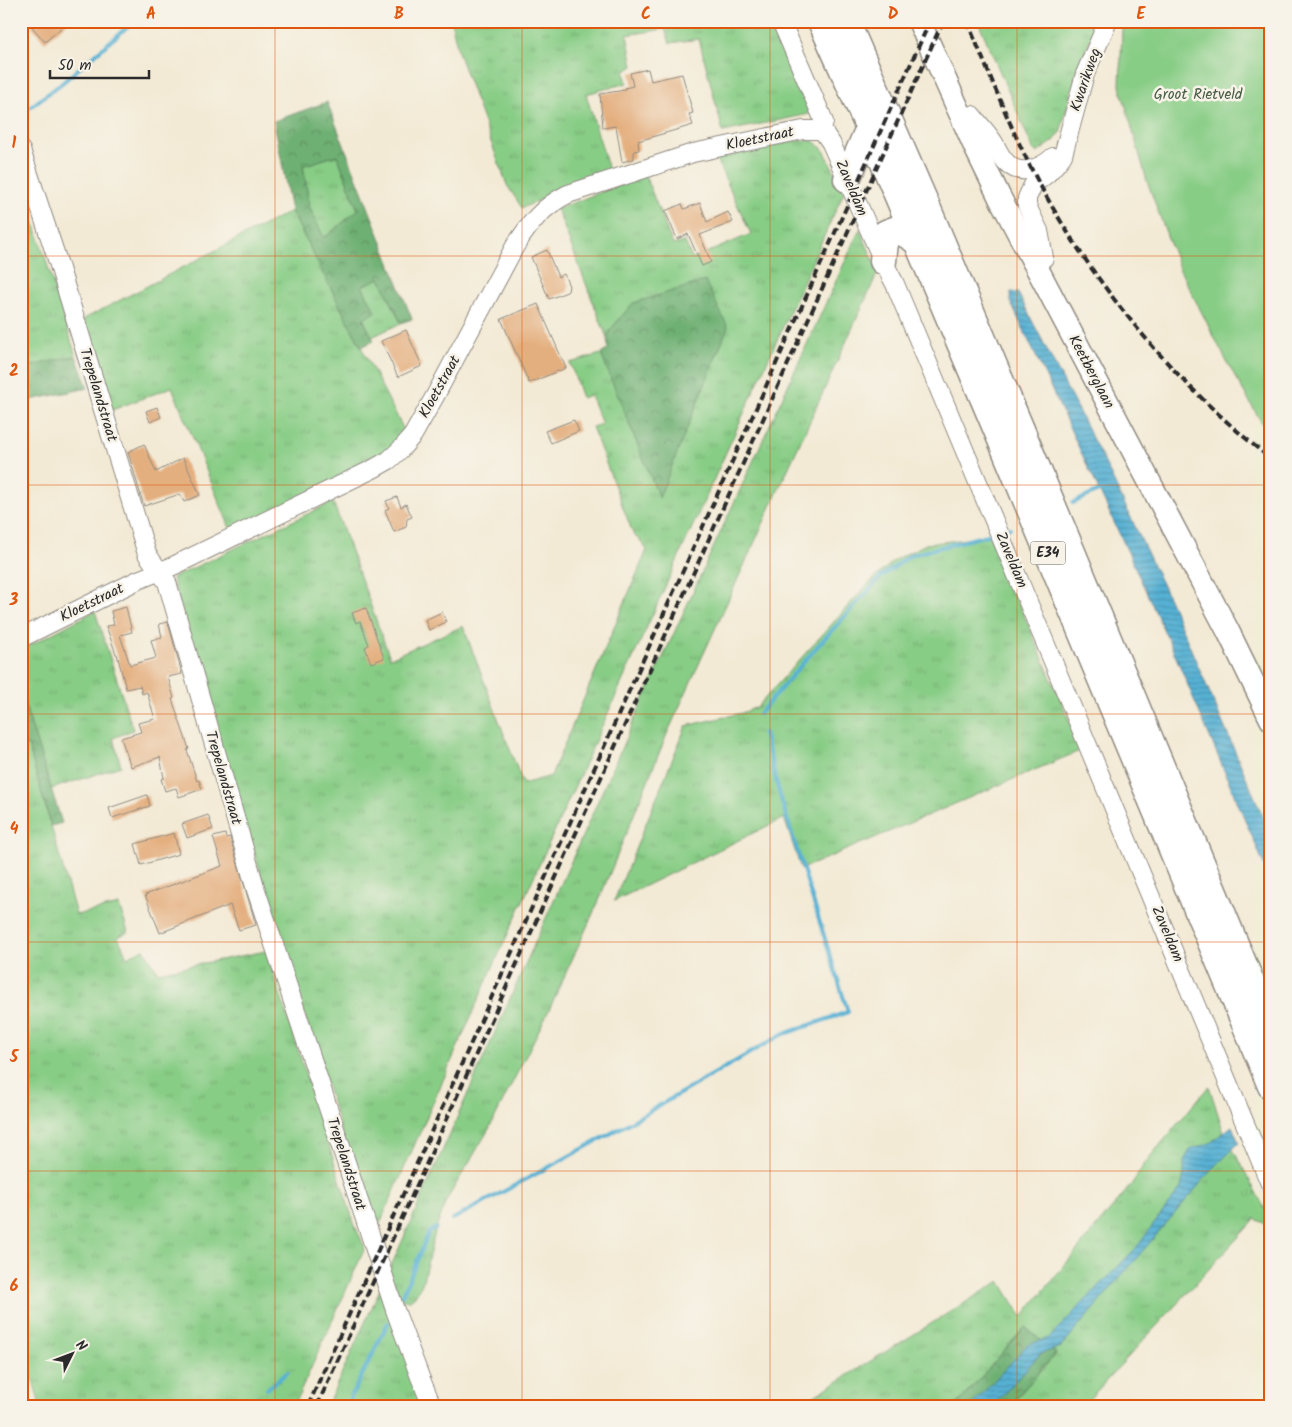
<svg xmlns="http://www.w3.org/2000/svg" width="1292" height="1427" font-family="Kalam,sans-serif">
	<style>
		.grass { fill: url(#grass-tufts); stroke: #5a7c58 }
		.forest { fill: url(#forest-crowns); stroke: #4c6e4f; fill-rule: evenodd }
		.park { fill: #88cd86; stroke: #5a7c58 }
		.water { fill: url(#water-rules); stroke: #406e80 }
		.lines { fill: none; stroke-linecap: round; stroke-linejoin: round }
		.stream { stroke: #56b1d4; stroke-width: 4 }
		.building { fill: #e4af7f }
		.minor-casing { stroke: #8f8a80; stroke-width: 20 }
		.major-casing { stroke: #8f8a80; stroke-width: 25 }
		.highway-casing { stroke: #8f8a80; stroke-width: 29 }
		.minor { stroke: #fff; stroke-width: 18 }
		.major { stroke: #fff; stroke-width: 22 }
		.highway { stroke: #fff; stroke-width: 26 }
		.rail { stroke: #2b2b2b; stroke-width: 4; stroke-dasharray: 8 4; stroke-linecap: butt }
		.grid { fill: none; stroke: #df570e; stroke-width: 1; stroke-opacity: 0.55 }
		.labels { text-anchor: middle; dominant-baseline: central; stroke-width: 5; stroke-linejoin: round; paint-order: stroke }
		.shield { fill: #f7f3e8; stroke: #686764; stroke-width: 1 }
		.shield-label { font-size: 14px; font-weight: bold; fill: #2b2b2b }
		.street-label { font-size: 15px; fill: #2b2b2b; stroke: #f7f3e8 }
		.park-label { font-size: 15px; fill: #475c46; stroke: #f7f3e8 }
		.neatline { fill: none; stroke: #df570e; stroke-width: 2 }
		.grid-label { font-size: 16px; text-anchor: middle; font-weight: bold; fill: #df570e }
	</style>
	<defs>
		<pattern id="grass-tufts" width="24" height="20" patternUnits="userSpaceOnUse" patternTransform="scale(1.25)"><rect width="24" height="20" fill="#88cd86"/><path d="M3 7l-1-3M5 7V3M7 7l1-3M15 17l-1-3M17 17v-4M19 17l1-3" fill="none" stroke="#76b074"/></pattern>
		<pattern id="forest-crowns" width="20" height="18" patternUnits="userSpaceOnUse" patternTransform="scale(1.25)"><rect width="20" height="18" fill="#6eb073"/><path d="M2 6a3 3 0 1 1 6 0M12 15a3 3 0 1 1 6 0" fill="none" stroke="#5b8f5f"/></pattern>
		<pattern id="water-rules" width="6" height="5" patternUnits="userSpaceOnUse" patternTransform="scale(1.25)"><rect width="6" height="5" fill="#56b1d4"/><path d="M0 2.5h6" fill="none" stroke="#4790ac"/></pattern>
	</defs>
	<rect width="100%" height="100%" fill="#f7f3e8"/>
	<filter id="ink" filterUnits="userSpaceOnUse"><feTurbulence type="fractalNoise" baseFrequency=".02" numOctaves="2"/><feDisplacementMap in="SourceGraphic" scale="10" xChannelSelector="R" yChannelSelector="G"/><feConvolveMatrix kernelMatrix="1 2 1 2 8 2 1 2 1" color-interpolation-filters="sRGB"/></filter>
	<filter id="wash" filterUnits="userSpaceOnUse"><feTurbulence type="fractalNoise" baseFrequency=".0096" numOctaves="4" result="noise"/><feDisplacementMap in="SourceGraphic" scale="20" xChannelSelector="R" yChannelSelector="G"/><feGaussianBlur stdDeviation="1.12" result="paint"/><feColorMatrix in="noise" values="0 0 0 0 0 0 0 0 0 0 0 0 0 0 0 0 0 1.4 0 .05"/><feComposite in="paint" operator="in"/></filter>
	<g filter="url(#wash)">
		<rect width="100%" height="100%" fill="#f3ead5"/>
		<g class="grass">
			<path d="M451 21H772L806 93 812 108 809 114 723 132 699 39 670 43 665 29 627 35 633 66 624 72 627 83 586 94 610 174 542 199 522 208 507 185 459 55Z"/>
			<path d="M978 21H1098L1077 71 1060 133 1054 141 1037 153 1033 149Z"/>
			<path d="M809 140 817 143 825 152 844 192 488 978 374 1237 217 733 172 578 333 502 390 658 463 626 523 784 551 776 647 550 639 539 634 536 592 427 602 424 590 395 582 398 570 363 601 354 659 497 610 330 607 338 557 209 645 175 673 245 685 241 692 259 751 234 716 159 794 141Z"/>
			<path d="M338 155 358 210 324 239 309 206 307 190 303 165Z"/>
			<path d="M21 181 76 356 21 368Z"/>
			<path d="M291 211 404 430 398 443 392 450 232 533 172 387 107 412 82 320Z"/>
			<path d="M860 229 878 272 667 734 596 907 549 1010 489 1129 446 1201 435 1232 422 1284 415 1296 410 1300H397L388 1273 634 720Z"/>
			<path d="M380 278 401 323 372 337 363 318 375 312 362 286Z"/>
			<path d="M990 536 1082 750 801 869 784 818 614 901 686 726 742 713 757 707 868 584 896 559 926 544Z"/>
			<path d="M95 611 133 730 113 738 121 766 51 789 21 693V650Z"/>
			<path d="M28 744 76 915 119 905 128 932 118 937 127 957 144 949 158 972 266 951 355 1226 365 1248 294 1406H40L21 1336V746Z"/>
			<path d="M1209 1086 1224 1133 1271 1220V1226L1255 1219 1083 1406H1009L1056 1354 1025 1327 956 1406H798L1000 1281 1022 1317 1131 1185 1145 1163Z"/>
			<path d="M381 1287 426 1406H327Z"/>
		</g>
		<g class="forest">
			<path d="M327 102 412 319 401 323 380 278 362 286 376 312 363 319 374 341 361 347 291 211 274 121ZM337 155 358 210 324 238 309 206 307 190 303 166Z"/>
			<path d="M705 281 728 327 659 498 601 354 608 349 607 338 610 330 633 303Z"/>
			<path d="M76 356 88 388 21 402V368Z"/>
			<path d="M21 693 62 823 51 826 28 745 21 746Z"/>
			<path d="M1025 1327 1056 1353 1009 1406H956Z"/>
		</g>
		<path class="park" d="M1125 21H1271V435L1267 432 1228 364 1179 268 1147 181 1120 86 1122 28Z"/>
		<g class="water">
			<path d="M1011 292 1018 293 1107 467 1171 603 1271 835V881L1176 657 1128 552 1010 301Z"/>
			<path d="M1232 1126 1239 1143 1210 1172 1061 1347 1040 1354 993 1406H971L1027 1345 1049 1338 1136 1248 1181 1188 1184 1174V1161L1190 1150 1210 1143Z"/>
		</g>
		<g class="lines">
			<g class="stream">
				<path d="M21 114 62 83 134 21"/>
				<path d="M1073 503 1103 489"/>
				<path d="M1005 529 1010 528"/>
				<path d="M759 714 815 649 881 577 911 555 991 534"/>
				<path d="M453 1219 610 1134 781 1035 848 1012 780 796 764 733"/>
				<path d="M402 1296 429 1232 436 1228"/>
				<path d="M267 1389 288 1372"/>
				<path d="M349 1401 388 1323"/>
				<path d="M244 1406 256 1397"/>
			</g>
		</g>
		<g id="blocks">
			<g class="building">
				<path d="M27 21H69L45 42Z"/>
				<path d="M648 69 651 81 682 74 693 113 689 114 693 125 638 141 639 150 634 151V159L622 162 616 126 603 128 600 94 625 90V88L633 86 630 73Z"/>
				<path d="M700 203 707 222 728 212 733 222 700 235 711 262 702 266 688 234 677 239 665 211 682 204 684 209Z"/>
				<path d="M547 250 558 277 564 274 569 286 568 291 567 292 549 299 531 257Z"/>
				<path d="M538 304 566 368 529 383 501 319Z"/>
				<path d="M406 330 422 366 398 377 381 341Z"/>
				<path d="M157 407 161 417 150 422 146 411Z"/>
				<path d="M574 420 579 431 551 443 545 431Z"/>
				<path d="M144 444 156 472 183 458 200 495 184 502 180 494 144 506 128 452Z"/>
				<path d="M397 497 401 507 406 504 412 517 407 519 406 527 394 532 385 510 389 508 386 501Z"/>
				<path d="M126 607 132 632 120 635 130 665 156 658 151 640 162 637 159 624 168 622 182 674 168 677 174 698 172 699 189 749 187 750 197 781 199 780 202 789 179 797 176 788 165 791 161 779 164 778 160 757 131 767 121 738 141 732 138 723 155 719 147 692 142 694 140 686 126 689 117 654H116L106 626 114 625 111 611Z"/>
				<path d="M366 608 384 658 371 663 365 647 369 645 360 621 356 623 352 613Z"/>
				<path d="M442 612 446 622 429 630 425 620Z"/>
				<path d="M147 795 150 806 112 818 109 808Z"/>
				<path d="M208 815 213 829 187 838 182 824Z"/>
				<path d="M174 833 179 854 141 865 135 844Z"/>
				<path d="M225 834 226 838 230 837 256 925 239 930 230 905 160 933 145 895 222 866 213 837Z"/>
			</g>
		</g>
	</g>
	<g filter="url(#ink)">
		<use href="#blocks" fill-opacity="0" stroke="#8f8a80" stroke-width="1"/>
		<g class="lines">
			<defs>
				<g id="minor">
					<path d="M781 21 821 114 824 122 822 130 831 143 883 261 895 284 1054 664 1271 1186"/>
					<path d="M972 115C979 124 988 133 994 143 998 150 1001 158 1007 163 1020 177 1041 168 1053 157"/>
					<path d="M21 150 58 262 147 554 167 582 256 890 395 1310 420 1377 432 1406"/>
					<path d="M1044 258 1039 231 1027 206V198L1033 185 1047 174 1057 163 1063 155 1085 74 1108 21"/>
					<path d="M21 638 138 580 173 566 373 469 389 460 401 449 413 435 435 396 515 246C531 222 542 207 568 194L693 153 803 130H822"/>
				</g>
				<path id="major" d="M919 21 976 149 1000 198 1228 631 1271 719"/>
				<g id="highway">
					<path d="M821 21 869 128 1001 440 1271 1086"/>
					<path d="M846 21 927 207 1020 427 1271 1030"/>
					<path d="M847 179 869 128"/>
					<path d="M883 261 886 233 897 229 918 242"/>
				</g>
			</defs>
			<use href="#minor" class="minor-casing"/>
			<use href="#major" class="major-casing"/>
			<use href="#highway" class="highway-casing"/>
			<use href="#minor" class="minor"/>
			<use href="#major" class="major"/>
			<use href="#highway" class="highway"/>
			<g class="rail">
				<path d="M967 21C988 70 1007 120 1031 168 1088 279 1172 381 1271 459"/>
				<path d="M308 1406 930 21"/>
				<path d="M317 1406 943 21"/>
			</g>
		</g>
	</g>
	<path class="grid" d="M275 21V1406M522 21V1406M770 21V1406M1017 21V1406M21 256H1271M21 485H1271M21 714H1271M21 942H1271M21 1171H1271"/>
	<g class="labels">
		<rect class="shield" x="1030.5" y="541.5" width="35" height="23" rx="4"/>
		<g class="shield-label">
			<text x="1048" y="553">E34</text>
		</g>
		<g class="street-label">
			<text transform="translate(1086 80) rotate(-71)">Kwarikweg</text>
			<text transform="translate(760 139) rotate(-12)">Kloetstraat</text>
			<text transform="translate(851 188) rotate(67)">Zaveldam</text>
			<text transform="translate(1091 372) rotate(62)">Keetberglaan</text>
			<text transform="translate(440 387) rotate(-61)">Kloetstraat</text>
			<text transform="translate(98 395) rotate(73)">Trepelandstraat</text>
			<text transform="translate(1011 560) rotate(67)">Zaveldam</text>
			<text transform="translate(92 603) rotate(-26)">Kloetstraat</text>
			<text transform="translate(223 778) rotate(74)">Trepelandstraat</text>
			<text transform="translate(1167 934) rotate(67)">Zaveldam</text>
			<text transform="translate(346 1164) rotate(72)">Trepelandstraat</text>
		</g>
		<g class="park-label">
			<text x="1198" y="95">Groot Rietveld</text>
		</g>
	</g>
	<rect width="1292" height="1427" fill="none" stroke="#f7f3e8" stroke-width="55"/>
	<g transform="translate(72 1354) rotate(48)" stroke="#f7f3e8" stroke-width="4" paint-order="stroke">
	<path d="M0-4L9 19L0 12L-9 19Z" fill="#2b2b2b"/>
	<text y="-8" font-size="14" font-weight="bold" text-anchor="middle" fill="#2b2b2b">N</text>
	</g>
	<path d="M50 70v8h99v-8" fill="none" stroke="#2b2b2b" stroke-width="2.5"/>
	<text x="58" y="70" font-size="15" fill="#2b2b2b" stroke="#f7f3e8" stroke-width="4" paint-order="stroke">50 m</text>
	<rect x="28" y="28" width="1236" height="1372" class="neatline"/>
	<g class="grid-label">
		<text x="151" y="19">A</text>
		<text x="399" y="19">B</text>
		<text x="646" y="19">C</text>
		<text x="893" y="19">D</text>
		<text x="1141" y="19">E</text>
		<text x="14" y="148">1</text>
		<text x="14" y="376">2</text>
		<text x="14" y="605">3</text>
		<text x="14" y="834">4</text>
		<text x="14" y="1062">5</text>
		<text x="14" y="1291">6</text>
	</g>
</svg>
